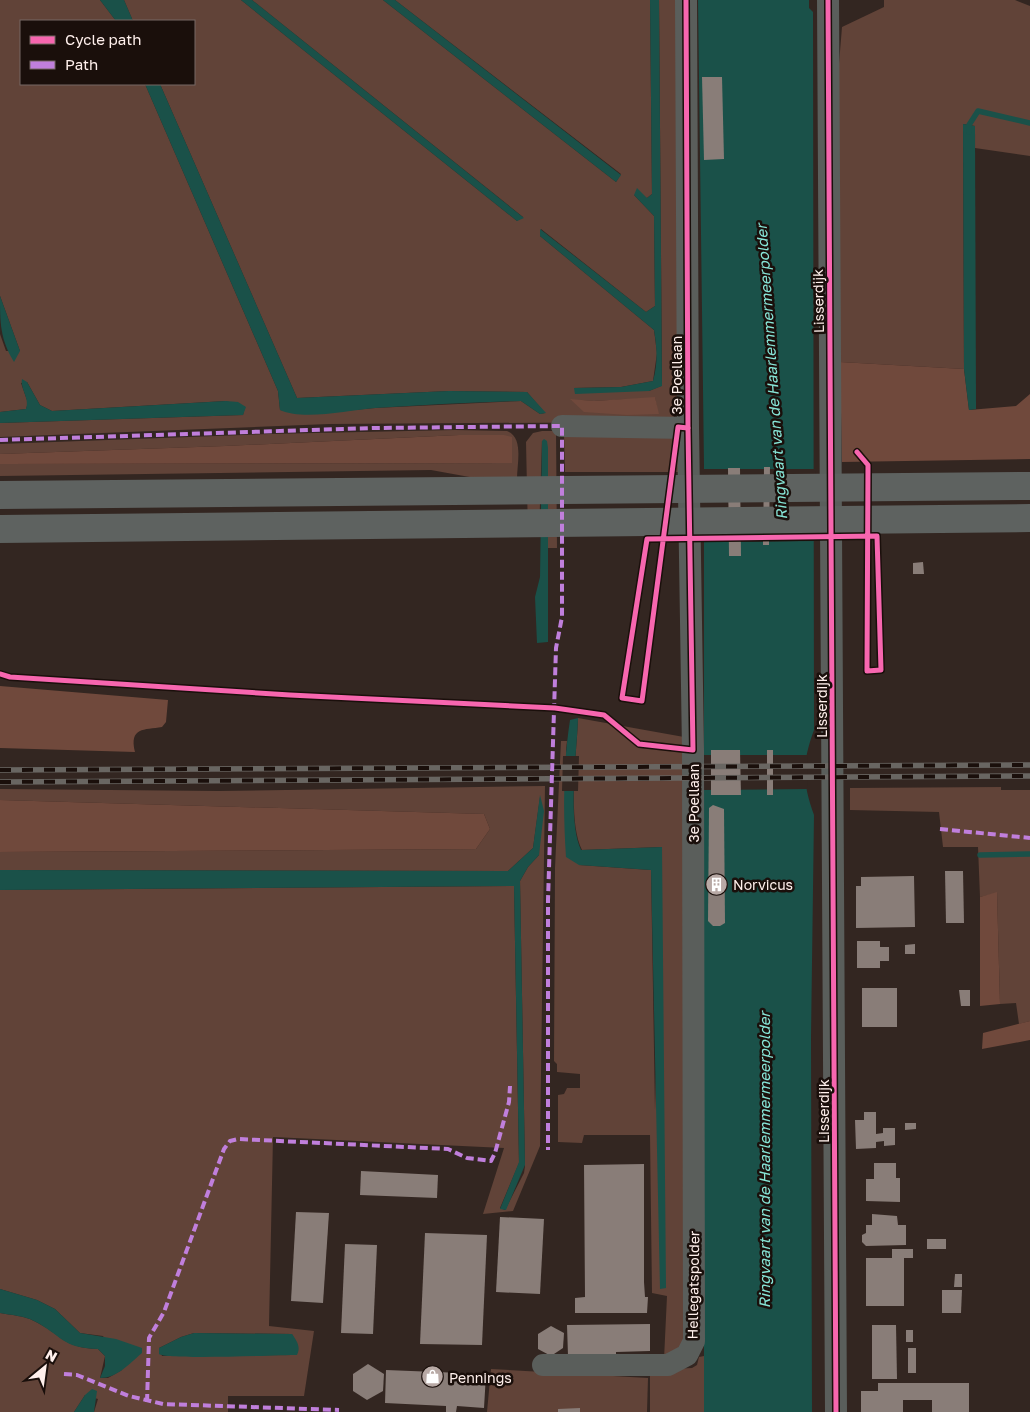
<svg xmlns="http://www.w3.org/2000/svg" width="1030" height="1412" font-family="'Golos Text',sans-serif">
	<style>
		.green { fill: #614338; fill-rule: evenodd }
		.forest { fill: #70493c }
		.water { fill: #1a5149 }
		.pier { fill: #332621 }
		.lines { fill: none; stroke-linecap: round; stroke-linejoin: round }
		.stream { stroke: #1a5149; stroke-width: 5.5 }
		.building { fill: #897d78 }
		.minor { stroke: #5a5e5b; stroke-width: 22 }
		.highway { stroke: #5e6260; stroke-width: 28 }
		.rail-casing { stroke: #696662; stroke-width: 5.5 }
		.rail { stroke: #1a0f0b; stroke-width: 4; stroke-dasharray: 11; stroke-linecap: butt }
		.quiet { stroke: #c07fdc; stroke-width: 4; stroke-dasharray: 8 4; stroke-linecap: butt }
		.cycleway-casing { stroke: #1a0f0b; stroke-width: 8 }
		.cycleway { stroke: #f766af; stroke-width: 5 }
		.labels { text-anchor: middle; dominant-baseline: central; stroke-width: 5; stroke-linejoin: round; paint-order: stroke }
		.street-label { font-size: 14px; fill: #fff0ec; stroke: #1a0f0b }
		.poi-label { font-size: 14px; fill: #fff0ec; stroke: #1a0f0b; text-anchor: start }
		.water-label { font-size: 15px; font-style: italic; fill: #87e5d7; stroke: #1a0f0b }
	</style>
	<rect width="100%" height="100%" fill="#332621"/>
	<g class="green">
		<path d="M0 0H100L116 21H21V84H145L278 391 280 410 311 414 375 408 521 401 540 414 545 413 527 392 449 391 297 398 160 84H194V21H133L124 0H241L517 221 523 217 252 0H383L616 182 621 174 395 0H650L652 194 647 198 634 195 654 216 655 306 646 312 541 229 540 236 654 330 657 353 653 381 621 387 574 388 649 391 661 386 662 380 659 0H681L678 414 669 419 649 422 329 424 0 437V423L243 415 245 407 226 401 52 411 40 405 27 382 21 383 28 403 26 409 0 412V334L6 351H20L0 296ZM655 398 658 414 571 400 594 401Z"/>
		<path d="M884 0H1015L1030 6V156L975 148V126L963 124 964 369 840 362 837 88 842 27 884 7Z"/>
		<path d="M455 430 507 431C524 437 517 464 517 479L486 480 431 470 0 476V464L512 463 504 435H459L225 446 0 454V444L269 434Z"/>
		<path d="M542 431H556L557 548H546L547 441H542L539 534H528L526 442 533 433Z"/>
		<path d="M564 435 681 438 682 472H565Z"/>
		<path d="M578 718 684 737 689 1326 680 1350 664 1359 667 1296 652 1293 650 1135H584L582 1143 558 1142V1095L564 1094 567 1088H580V1074L557 1072V1064L554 1061 555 868 561 741H567L566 750 579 865 651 870 655 1110 662 847 582 850C567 820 577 753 578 718Z"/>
		<path d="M545 786 540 1146 513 1211 483 1214 504 1148 273 1137 269 1326 314 1331 304 1396H228V1412H94L98 1399 85 1395 74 1412H0V1313C11 1315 25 1316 34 1321 61 1334 63 1348 98 1349L105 1356 100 1378H108L122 1370 103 1336 80 1333 55 1309 37 1300 0 1289V890L514 886 519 1163 500 1208 505 1210 524 1173 525 1166 520 881 528 867 539 855 540 797 533 848 508 871 0 870V852L476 849 490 829 484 814 0 800V789L219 791ZM194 1333 292 1334 296 1355 162 1356 159 1348 181 1337Z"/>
		<path d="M1001 787V790H1030V1021L1019 1024 1016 1003 1000 1004 997 893 980 897 978 847H943L939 812 850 810V788Z"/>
		<path d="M704 1356V1412H650V1370L692 1368 697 1365 699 1357Z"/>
		<path d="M491 1369 648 1378 647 1412H487Z"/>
	</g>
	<g class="forest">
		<path d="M840 362 964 369 969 410 1016 406 1030 394V459L842 462Z"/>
		<path d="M655 397 659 414 627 415 584 412 570 399 594 401Z"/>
		<path d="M459 435H504L512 437V463L0 464V454L225 446Z"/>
		<path d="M0 686 168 700 166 722 162 727C144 730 129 727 135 752L0 748Z"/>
		<path d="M0 800 484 814 490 829 476 849 0 852Z"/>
		<path d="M997 892 1000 1004 980 1006V897Z"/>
		<path d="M1030 1021V1040L982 1049 983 1033Z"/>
	</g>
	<g class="water">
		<path d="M100 0H124L133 21H116Z"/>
		<path d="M241 0H252L524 218 517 221Z"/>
		<path d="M383 0H395L621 175 616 182Z"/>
		<path d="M650 0H659L662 386 649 391 575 394 574 388 621 387 653 381C658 363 657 348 654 330L540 236V229L646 312 655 306 654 216 634 195 637 188 647 198 652 194Z"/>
		<path d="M698 0H809V8L813 12 814 730C802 763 802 782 814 815L811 1037 812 1412H704V466Z"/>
		<path d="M145 84H160L297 398 449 391 527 392 546 413 540 414 521 401C473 402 424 405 375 408 348 410 304 421 280 410L278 391Z"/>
		<path d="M963 124 975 126 976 409 969 410 964 369Z"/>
		<path d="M0 296 20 351 14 362C0 339 0 323 0 296Z"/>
		<path d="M22 379 27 382 40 405 52 411 226 401 238 402 246 407 243 415 0 423V412L26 409C30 398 20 389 22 379Z"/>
		<path d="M544 439 547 441 548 448V642L537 643 535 597 540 577 542 441Z"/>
		<path d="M578 718C577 753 567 820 581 850L662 847 666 1288 660 1289 651 870 579 865 566 857C563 812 563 765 570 720Z"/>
		<path d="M540 795 544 811 539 855 528 867 520 881 525 1165 506 1210 500 1209 519 1162 514 886 0 890V870L508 871 533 848Z"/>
		<path d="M0 1289 37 1300 55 1309 80 1333 116 1339 142 1348V1353C129 1364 117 1378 100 1378L105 1366V1356L98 1349C61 1348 62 1335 34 1321 25 1316 11 1315 0 1313Z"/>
		<path d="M194 1333 292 1334C297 1341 301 1347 297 1355 277 1355 167 1360 159 1354V1348L181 1337Z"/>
		<path d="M92 1389 97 1391 94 1412H74L85 1395Z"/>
	</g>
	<g class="pier">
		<path d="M701 469H815L816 541 701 542Z"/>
		<path d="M701 755H807L808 789 701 790Z"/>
		<path d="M563 756H579L578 791H562Z"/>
	</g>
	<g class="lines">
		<g class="stream">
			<path d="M969 132V125L978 111 1030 123"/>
			<path d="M980 855 1030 854"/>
		</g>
	</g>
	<g class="building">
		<path d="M702 77H722L724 159 704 160Z"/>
		<path d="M764 467H770L769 545H763Z"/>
		<path d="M728 468H740L741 556H729Z"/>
		<path d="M923 562 924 574H913V563Z"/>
		<path d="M711 750H740L741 795H711Z"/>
		<rect x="767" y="750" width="6" height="45"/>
		<path d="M713 805 724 809 725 923 720 926H713L708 921 709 808Z"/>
		<path d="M945 871H963L964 923H946Z"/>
		<path d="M914 876 915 927 856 928V886H861V877Z"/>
		<path d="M857 941H880V947H889V961H880V968H857Z"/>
		<path d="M915 944V954H905V945Z"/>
		<rect x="862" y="988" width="35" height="39"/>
		<path d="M959 990H970V1006H961Z"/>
		<path d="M864 1112H876V1134L883 1133V1128H895V1145L884 1146V1141L876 1142V1148L856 1149 855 1120H864Z"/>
		<path d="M905 1123H916V1129L905 1130Z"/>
		<path d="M874 1163H896V1178H900V1202L866 1201V1179H874Z"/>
		<path d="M644 1164V1282L645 1297H648L647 1313H575V1298L585 1297 584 1165Z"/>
		<path d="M361 1171 438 1175 437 1198 360 1195Z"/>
		<path d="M296 1212 329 1213 323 1303 291 1301Z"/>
		<path d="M872 1214 897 1216 898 1225H906V1245L866 1246 862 1242V1235L866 1233V1225H872Z"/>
		<path d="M500 1217 544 1219 540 1294 496 1292Z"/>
		<path d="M425 1233 487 1235 482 1345 420 1344Z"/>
		<rect x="927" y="1239" width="19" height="10"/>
		<path d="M345 1244 377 1245 373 1334 341 1333Z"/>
		<path d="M892 1249H913V1258H904V1306H866V1258H892Z"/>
		<path d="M955 1274H962V1287H954Z"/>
		<path d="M942 1290H962L961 1313H942Z"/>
		<path d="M650 1324V1351L616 1352V1356H568L567 1325Z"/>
		<path d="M872 1325H896L897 1379H872Z"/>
		<path d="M551 1326 564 1333 563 1348 551 1356 538 1349V1334Z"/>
		<rect x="906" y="1330" width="7" height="12"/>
		<rect x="908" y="1348" width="8" height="25"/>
		<path d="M368 1364 384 1374 383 1391 367 1400 353 1391V1374Z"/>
		<path d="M386 1370 486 1374 484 1408 457 1406 456 1412H446V1406L385 1403Z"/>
		<path d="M878 1383H969V1412H932V1400H903V1412H861V1391H878Z"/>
		<path d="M580 1408V1412H558V1409Z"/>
	</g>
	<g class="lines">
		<g class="minor">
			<path d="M828 0 836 1412"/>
			<path d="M562 426 688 428"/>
			<path d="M543 1365H668L687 1355 694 1341 693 750 688 428 686 0"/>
		</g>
		<g class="highway">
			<path d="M0 495 1030 486"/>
			<path d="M0 529 1030 518"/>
		</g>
		<defs>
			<g id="rail">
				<path d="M0 770 1030 765"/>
				<path d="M0 782 1030 776"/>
			</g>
		</defs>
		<use href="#rail" class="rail-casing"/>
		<use href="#rail" class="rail"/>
		<g class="quiet">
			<path d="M0 440 373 428 562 426V617L556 648 548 900V1150"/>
			<path d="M940 829 1030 838"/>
			<path d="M64 1374 77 1375 129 1396 163 1404 339 1410"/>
			<path d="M147 1402 149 1338 164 1312 224 1149 230 1141 238 1139 448 1149 467 1158 491 1161 495 1153 509 1102 510 1086"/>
		</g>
		<defs>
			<g id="cycleway">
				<path d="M828 0 836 1412"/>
				<path d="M688 428 678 427 642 701 622 698 647 539 877 536 881 670 867 671 868 465 857 452"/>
				<path d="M0 674 10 677 290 695 555 708 604 715 639 744 693 750 688 428 686 0"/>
			</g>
		</defs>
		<use href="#cycleway" class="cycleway-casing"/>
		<use href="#cycleway" class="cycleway"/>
	</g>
	<defs>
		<symbol id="building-disc" viewBox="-11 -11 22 22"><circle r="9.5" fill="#b8a9a5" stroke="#1a0f0b"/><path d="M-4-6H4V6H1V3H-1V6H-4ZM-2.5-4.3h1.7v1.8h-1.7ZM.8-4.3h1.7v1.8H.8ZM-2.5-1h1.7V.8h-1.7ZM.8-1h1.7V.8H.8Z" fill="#fff"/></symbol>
		<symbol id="shop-disc" viewBox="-11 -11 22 22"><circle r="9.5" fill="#b8a9a5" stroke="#1a0f0b"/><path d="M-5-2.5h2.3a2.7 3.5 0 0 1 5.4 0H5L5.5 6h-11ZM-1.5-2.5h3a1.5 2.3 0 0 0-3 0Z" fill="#fff"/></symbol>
	</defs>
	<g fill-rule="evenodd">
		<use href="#building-disc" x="704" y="872" width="25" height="25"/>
		<use href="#shop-disc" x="420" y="1364" width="25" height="25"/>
	</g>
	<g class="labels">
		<g class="street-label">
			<text transform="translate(818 301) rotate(-91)">Lisserdijk</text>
			<text transform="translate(676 375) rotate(-90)">3e Poellaan</text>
			<text transform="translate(821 706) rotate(-90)">Lisserdijk</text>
			<text transform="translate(693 803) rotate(-90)">3e Poellaan</text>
			<text transform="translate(823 1111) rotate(-90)">Lisserdijk</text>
			<text transform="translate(693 1285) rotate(-89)">Hellegatspolder</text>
		</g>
		<g class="poi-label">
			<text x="733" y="884">Norvicus</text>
			<text x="449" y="1377">Pennings</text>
		</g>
		<g class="water-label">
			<text transform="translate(771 372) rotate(-94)">Ringvaart van de Haarlemmermeerpolder</text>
			<text transform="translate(764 1160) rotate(-90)">Ringvaart van de Haarlemmermeerpolder</text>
		</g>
	</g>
	<rect x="20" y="20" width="175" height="65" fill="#1a0f0b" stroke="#766965"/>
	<rect x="30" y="36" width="25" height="8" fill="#f766af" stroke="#766965"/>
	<text x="65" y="45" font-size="15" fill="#fff0ec">Cycle path</text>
	<rect x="30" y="61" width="25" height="8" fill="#c07fdc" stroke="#766965"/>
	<text x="65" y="70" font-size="15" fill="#fff0ec">Path</text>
	<g transform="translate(45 1367) rotate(29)" stroke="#1a0f0b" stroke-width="4" paint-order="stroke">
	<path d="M0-4L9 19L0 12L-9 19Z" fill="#fff0ec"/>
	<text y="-8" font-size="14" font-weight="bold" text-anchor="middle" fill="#fff0ec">N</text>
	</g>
</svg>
